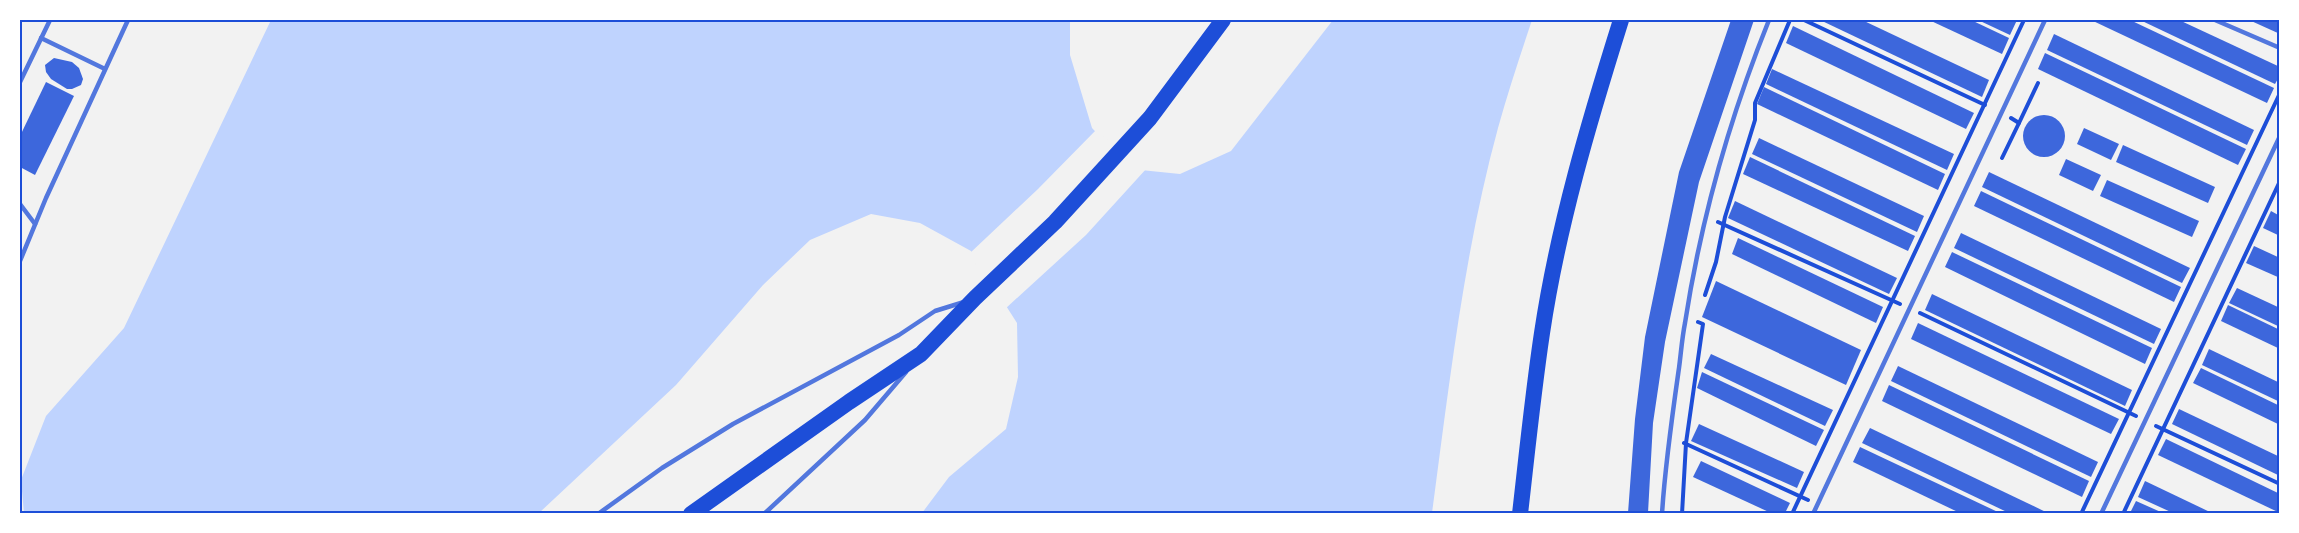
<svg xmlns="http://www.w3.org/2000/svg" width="2299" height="533" font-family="Rubik,sans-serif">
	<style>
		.water { fill: #bfd3fe }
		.pier { fill: #f2f2f2 }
		.building { fill: #3d67dc }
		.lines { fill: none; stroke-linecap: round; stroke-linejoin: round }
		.path { stroke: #1d4ed8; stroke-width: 4 }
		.service { stroke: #5277de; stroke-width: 4.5 }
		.trunk { stroke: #1d4ed8; stroke-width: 16 }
		.neatline { fill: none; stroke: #1d4ed8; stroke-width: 2 }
	</style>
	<rect width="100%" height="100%" fill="#f2f2f2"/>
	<path class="water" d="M271 20H1070V55L1092 128 1131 169 1180 174 1231 151 1333 20H1532C1520 56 1508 92 1498 128 1464 252 1449 386 1432 513H922L949 477 1006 429 1018 377 1017 323 971 251 920 223 871 214 810 240 763 285 676 385 539 513H24L21 480 46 416 124 328Z"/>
	<path class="pier" d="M1097 129 1132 166 1147 168 1086 235 1005 309 969 254 1038 189Z"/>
	<g class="building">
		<path d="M1731 20H1754L1699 182 1665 342 1653 423 1648 513H1628L1635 419 1645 337 1679 172Z"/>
		<path d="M1820 20H1862L1989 80 1982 97Z"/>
		<path d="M1929 20H1971L2009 38 2002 54Z"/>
		<path d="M1978 20H2017L2010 35Z"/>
		<path d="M2091 20H2130L2274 88 2267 103Z"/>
		<path d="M2140 20H2179L2280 67V75L2275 84Z"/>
		<path d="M2249 20H2280V34Z"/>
		<path d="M1793 26 1974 113 1966 129 1786 43Z"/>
		<path d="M2054 34 2254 130 2247 145 2047 50Z"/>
		<path d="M2045 53 2246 149 2238 165 2038 69Z"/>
		<path d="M54 58 72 62 79 68 83 79 81 85 72 89H67L51 79 46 72 45 65Z"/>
		<path d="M1772 69 1954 154 1947 170 1766 84Z"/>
		<path d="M46 82 74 96 35 175 20 167V136Z"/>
		<path d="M1764 87 1945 174 1938 190 1757 104Z"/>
		<circle cx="2044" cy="136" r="21"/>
		<path d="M2084 128 2119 144 2111 160 2077 144Z"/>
		<path d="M1759 138 1924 216 1917 232 1752 154Z"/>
		<path d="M2123 145 2215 187 2208 203 2116 162Z"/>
		<path d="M1750 157 1915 236 1908 251 1743 174Z"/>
		<path d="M2066 159 2101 175 2093 191 2059 175Z"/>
		<path d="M1989 172 2190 268 2182 283 1982 187Z"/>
		<path d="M2107 180 2199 221 2192 237 2100 196Z"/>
		<path d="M1981 191 2181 287 2174 302 1974 206Z"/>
		<path d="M1735 201 1897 278 1889 294 1728 218Z"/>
		<path d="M2271 211 2280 216V236L2263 228Z"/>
		<path d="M1961 233 2161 329 2154 344 1954 248Z"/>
		<path d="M1738 238 1883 307 1876 323 1732 254Z"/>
		<path d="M2254 246 2280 258V278L2246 263Z"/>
		<path d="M1952 252 2152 348 2145 364 1945 267Z"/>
		<path d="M1716 281 1861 350 1846 385 1702 317Z"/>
		<path d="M2237 288 2280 308V327L2229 303Z"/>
		<path d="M1932 294 2132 390 2125 406 1925 310Z"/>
		<path d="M2228 305 2280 330V349L2221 321Z"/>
		<path d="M1918 323 2119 419 2111 434 1911 339Z"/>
		<path d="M2209 349 2280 383V402L2202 365Z"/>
		<path d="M1711 354 1833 410 1825 426 1704 368Z"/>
		<path d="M1898 366 2098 462 2091 477 1891 381Z"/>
		<path d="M2201 368 2280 406V425L2193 383Z"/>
		<path d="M1702 372 1824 430 1816 446 1697 388Z"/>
		<path d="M1889 385 2089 481 2082 497 1882 401Z"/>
		<path d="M2179 409 2280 457V476L2172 424Z"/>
		<path d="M1699 424 1804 472 1797 488 1691 441Z"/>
		<path d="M1870 428 2048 513H2009L1862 443Z"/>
		<path d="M2166 439 2280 494V513L2158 455Z"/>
		<path d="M1860 447 2000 513H1960L1853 462Z"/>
		<path d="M1701 461 1790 503 1785 513H1771L1693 477Z"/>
		<path d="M2145 481 2212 513H2173L2138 497Z"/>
		<path d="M2136 501 2163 513H2130Z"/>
	</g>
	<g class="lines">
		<g class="path">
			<path d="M1804 20 1985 105"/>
			<path d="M2011 118 2019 123 2038 83"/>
			<path d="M2002 158 2019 123"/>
			<path d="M1718 222 1900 304"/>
			<path d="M1705 295 1716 262 1725 217 1755 120V103L1790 20"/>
			<path d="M1920 313 2136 416"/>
			<path d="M2156 426 2280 484"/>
			<path d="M1684 443 1808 500"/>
			<path d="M1682 514 1686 443 1703 324 1698 322"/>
			<path d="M1792 514 2024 20"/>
			<path d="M2081 514 2280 93"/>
			<path d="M2123 514 2280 181"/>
		</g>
		<g class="service">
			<path d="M2215 20 2280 48"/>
			<path d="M41 38 105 69"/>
			<path d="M20 82 50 20"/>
			<path d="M20 204 35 224"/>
			<path d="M20 261 46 198 128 20"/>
			<path d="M598 514 662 468 733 424 899 335 935 311 964 302"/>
			<path d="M764 514 865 420 906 372"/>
			<path d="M1662 514C1665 465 1672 417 1679 368 1681 353 1682 338 1685 323 1701 219 1730 117 1769 20"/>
			<path d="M1813 514 2045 20"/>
			<path d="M2101 514 2280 136"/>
		</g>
		<g class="trunk">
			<path d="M691 514 849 402 921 354 975 298 1055 222 1150 118 1223 20"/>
			<path d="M1520 514C1527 453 1533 393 1542 333 1558 226 1589 122 1621 20"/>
		</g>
	</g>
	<rect width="2299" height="533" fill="none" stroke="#ffffff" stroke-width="42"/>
	<rect x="21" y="21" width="2257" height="491" class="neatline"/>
</svg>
